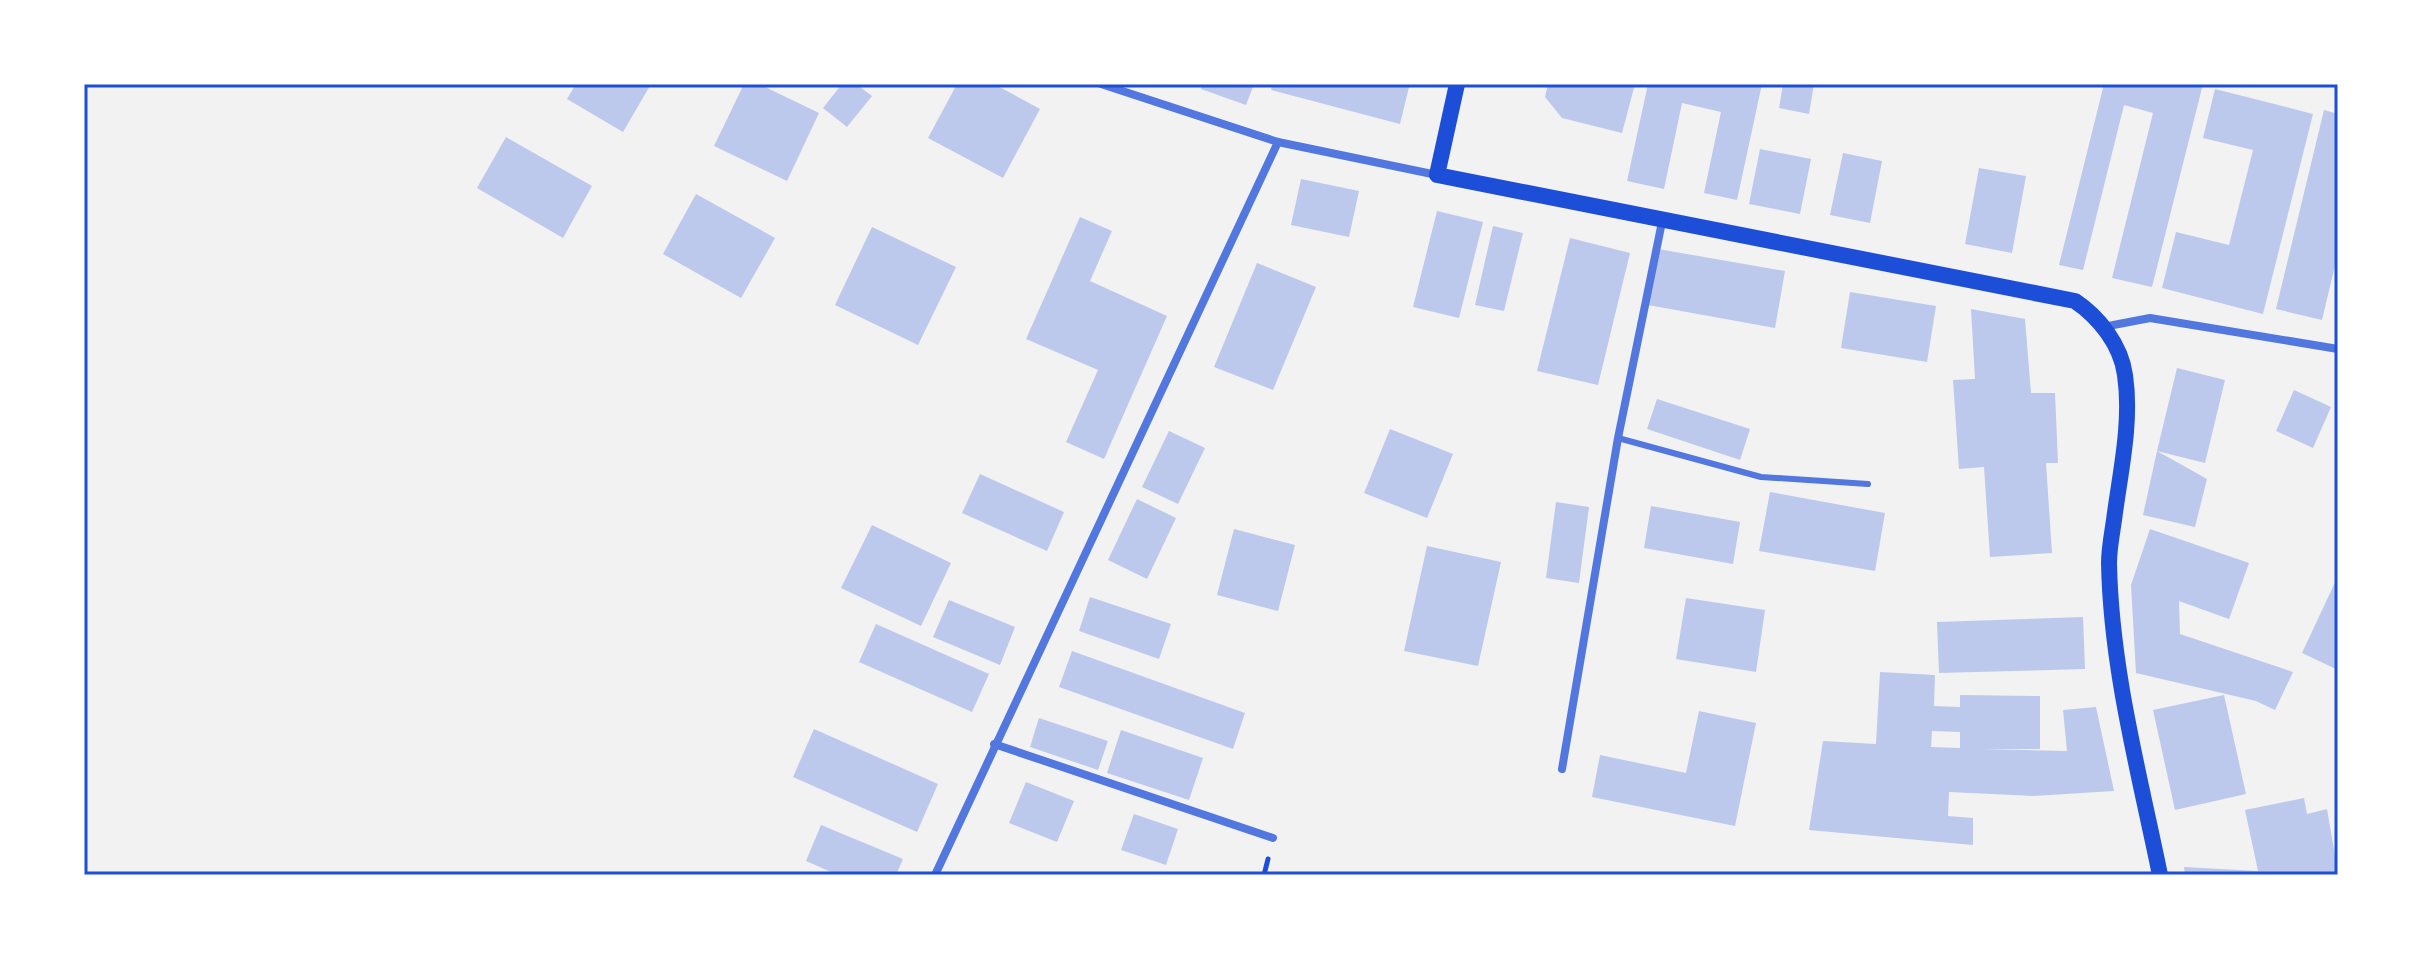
<svg xmlns="http://www.w3.org/2000/svg" width="2422" height="959" font-family="Quicksand,sans-serif">
	<style>
		.building { fill: #bdc9ec; fill-rule: evenodd }
		.lines { fill: none; stroke-linecap: round; stroke-linejoin: round }
		.path { stroke: #1d4ed8; stroke-width: 5 }
		.service { stroke: #5277de; stroke-width: 6 }
		.minor { stroke: #5277de; stroke-width: 8 }
		.secondary { stroke: #1d4ed8; stroke-width: 16 }
		.neatline { fill: none; stroke: #1d4ed8; stroke-width: 3 }
	</style>
	<rect width="100%" height="100%" fill="#f2f2f2"/>
	<g class="building">
		<path d="M576 84H651L623 132 567 99Z"/>
		<path d="M744 84H759L819 113 787 181 714 146Z"/>
		<path d="M842 84H856L872 96 847 127 823 108Z"/>
		<path d="M957 84H994L1040 109 1003 178 928 138Z"/>
		<path d="M1203 84H1254L1246 105 1201 89Z"/>
		<path d="M1272 84H1399L1409 87 1400 124 1271 90Z"/>
		<path d="M1548 84H1635L1622 133 1562 118 1545 97Z"/>
		<path d="M1648 84H1762L1737 200 1704 193 1721 112 1682 103 1664 189 1627 181Z"/>
		<path d="M1783 84H1814L1809 114 1779 108Z"/>
		<path d="M2104 84H2203L2152 287 2112 278 2153 113 2124 105 2083 270 2059 265Z"/>
		<path d="M2215 89 2313 114 2263 314 2162 288 2176 232 2229 245 2253 150 2203 138Z"/>
		<path d="M2324 110 2338 114V253L2322 320 2276 309Z"/>
		<path d="M506 137 592 186 563 238 477 188Z"/>
		<path d="M1760 149 1811 159 1800 214 1749 204Z"/>
		<path d="M1843 153 1882 161 1870 223 1830 215Z"/>
		<path d="M1979 168 2026 176 2012 253 1965 244Z"/>
		<path d="M1301 179 1359 191 1349 237 1291 225Z"/>
		<path d="M696 194 775 238 741 298 663 254Z"/>
		<path d="M1437 211 1483 222 1459 318 1413 307Z"/>
		<path d="M1080 217 1112 231 1090 281 1167 316 1104 459 1066 442 1098 370 1026 339Z"/>
		<path d="M1493 226 1523 233 1504 311 1475 305Z"/>
		<path d="M872 227 956 267 918 345 835 305Z"/>
		<path d="M1570 238 1630 253 1598 385 1537 371Z"/>
		<path d="M1658 249 1785 271 1775 328 1648 305Z"/>
		<path d="M1257 263 1316 287 1273 390 1214 367Z"/>
		<path d="M1850 292 1936 306 1927 362 1841 348Z"/>
		<path d="M1971 309 2025 319 2031 393H2055L2058 463H2046L2052 553 1990 557 1984 467 1959 469 1953 380 1975 379Z"/>
		<path d="M2177 368 2225 380 2205 463 2157 451Z"/>
		<path d="M2294 390 2331 407 2313 448 2276 431Z"/>
		<path d="M1657 399 1750 429 1740 460 1647 429Z"/>
		<path d="M1390 429 1453 454 1427 518 1364 493Z"/>
		<path d="M1169 431 1205 448 1178 504 1142 487Z"/>
		<path d="M2157 451 2207 479 2195 527 2143 515Z"/>
		<path d="M980 474 1064 512 1047 551 962 513Z"/>
		<path d="M1770 492 1885 513 1875 571 1759 551Z"/>
		<path d="M1137 499 1176 518 1147 579 1108 560Z"/>
		<path d="M1556 502 1589 507 1579 583 1546 578Z"/>
		<path d="M1651 506 1740 522 1733 564 1644 548Z"/>
		<path d="M872 525 951 563 921 626 841 588Z"/>
		<path d="M1234 529 1295 545 1278 611 1217 595Z"/>
		<path d="M2150 529 2249 563 2229 619 2179 601 2180 634 2293 672 2275 710 2256 701 2136 673 2131 585Z"/>
		<path d="M1427 546 1501 562 1478 666 1404 651Z"/>
		<path d="M2338 576V670L2302 653Z"/>
		<path d="M1090 597 1171 624 1159 659 1079 631Z"/>
		<path d="M1686 598 1765 610 1756 672 1676 659Z"/>
		<path d="M949 600 1015 627 1000 665 933 637Z"/>
		<path d="M2083 617 2085 669 1939 673 1937 622Z"/>
		<path d="M876 624 989 674 972 712 859 662Z"/>
		<path d="M1072 651 1245 713 1233 749 1059 687Z"/>
		<path d="M1880 672 1935 675 1934 706 1960 707V695L2040 696V749H1982L2067 751 2063 710 2096 707 2114 791 2034 796 1949 792 1948 816 1973 818V845L1809 830 1823 741 1876 744ZM1932 731 1960 732V748L1931 747Z"/>
		<path d="M2224 695 2246 794 2175 810 2153 710Z"/>
		<path d="M1699 711 1756 723 1735 826 1592 797 1600 755 1686 773Z"/>
		<path d="M1039 718 1108 741 1098 770 1030 747Z"/>
		<path d="M814 729 938 784 917 832 793 777Z"/>
		<path d="M1121 730 1203 758 1189 800 1107 773Z"/>
		<path d="M1026 782 1074 801 1057 842 1009 823Z"/>
		<path d="M2304 798 2307 814 2327 809 2338 873 2185 875 2184 867 2258 871 2245 810Z"/>
		<path d="M1134 814 1178 829 1166 865 1121 850Z"/>
		<path d="M821 825 903 859 896 875H838L806 861Z"/>
	</g>
	<g class="lines">
		<path class="path" d="M1264 875 1268 859"/>
		<path class="service" d="M1618 438 1761 477 1868 484"/>
		<g class="minor">
			<path d="M1101 84 1278 142 1437 175"/>
			<path d="M2103 327 2150 318 2338 349"/>
			<path d="M994 744 1273 838"/>
			<path d="M1562 769 1618 438 1662 222"/>
			<path d="M935 875 1278 142"/>
		</g>
		<path class="secondary" d="M1457 84 1437 175C1650 219 1863 258 2075 301 2099 317 2121 345 2125 375 2132 423 2120 473 2114 520 2112 534 2109 549 2109 563 2111 669 2139 772 2160 875"/>
	</g>
	<rect width="2422" height="959" fill="none" stroke="#ffffff" stroke-width="172"/>
	<rect x="86" y="86" width="2250" height="787" class="neatline"/>
</svg>
